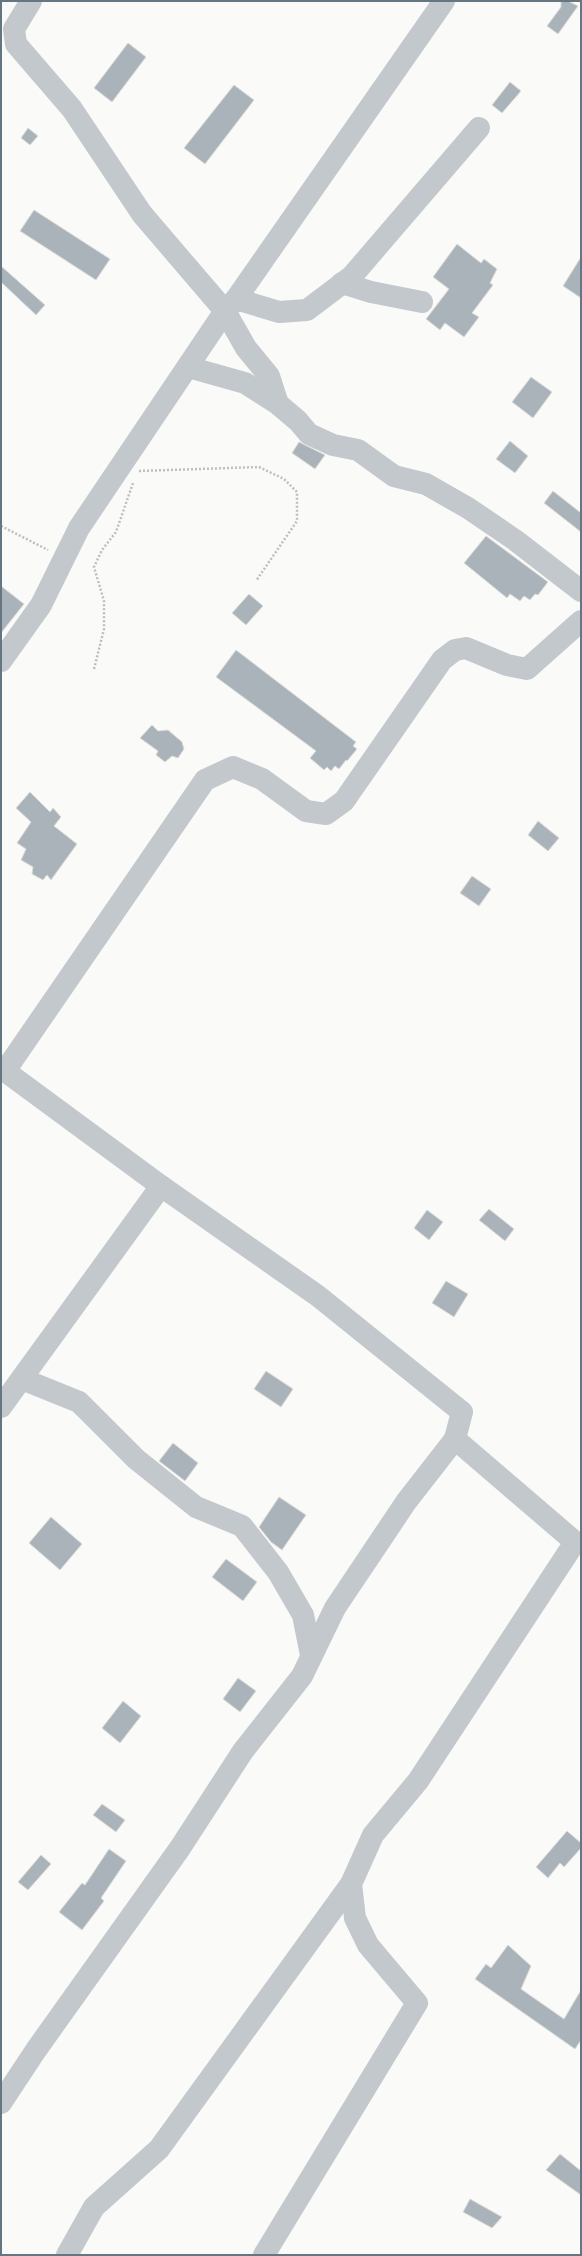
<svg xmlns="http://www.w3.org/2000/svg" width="582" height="2256" font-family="'PT Sans',sans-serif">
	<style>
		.building { fill: #aab3b9; stroke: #dcdcda }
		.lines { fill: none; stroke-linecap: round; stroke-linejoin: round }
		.path { stroke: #bbbfc2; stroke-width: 2.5; stroke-dasharray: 2 2; stroke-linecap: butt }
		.minor { stroke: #c3c8cc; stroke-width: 22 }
	</style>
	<rect width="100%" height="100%" fill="#fafaf8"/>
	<g class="building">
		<path d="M561 1H568L578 6 558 34 547 26 561 7Z"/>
		<path d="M128 43 146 57 112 102 94 88Z"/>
		<path d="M510 82 521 91 502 113 492 105Z"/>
		<path d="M234 85 254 100 205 164 184 148Z"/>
		<path d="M28 128 38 136 30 145 21 138Z"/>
		<path d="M34 210 110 259 96 280 20 231Z"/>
		<path d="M457 244 481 263 484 259 497 269 490 283 493 285 472 313 479 317 464 337 445 323 440 330 426 319 449 289 433 277Z"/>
		<path d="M581 257V298L563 286Z"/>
		<path d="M1 266 45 305 36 315 1 282Z"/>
		<path d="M531 377 552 392 533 418 512 402Z"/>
		<path d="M510 441 528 456 515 473 496 459Z"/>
		<path d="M299 442 325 455 315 469 292 453Z"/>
		<path d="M553 491 581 513V532L544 503Z"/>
		<path d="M486 536 548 582 538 595 535 594 530 600 524 596 520 601 510 594 507 598 464 563Z"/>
		<path d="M1 586 24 604 1 633Z"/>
		<path d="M249 594 263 606 246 625 232 613Z"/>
		<path d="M236 650 356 742 353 746 357 749 347 761 346 760 339 769 335 766 331 771 327 767 324 770 310 758 316 751 216 677Z"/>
		<path d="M152 725 158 731 168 730 182 742 184 749 178 758 172 756 165 762 156 755 158 751 140 738Z"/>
		<path d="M30 792 50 812 53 808 61 817 54 826 77 844 51 880 47 875 43 880 32 874 33 867 21 860 26 849 17 843 31 822 16 808Z"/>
		<path d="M538 821 559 838 548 851 528 835Z"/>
		<path d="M472 876 491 889 479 906 460 893Z"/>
		<path d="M489 1209 514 1229 505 1241 479 1220Z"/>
		<path d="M427 1210 443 1222 429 1240 414 1228Z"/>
		<path d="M446 1281 468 1294 454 1317 432 1303Z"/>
		<path d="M266 1371 293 1389 281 1407 254 1389Z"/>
		<path d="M173 1443 198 1463 185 1481 159 1461Z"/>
		<path d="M279 1497 306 1515 282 1550 271 1542 259 1527Z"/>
		<path d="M51 1517 82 1544 60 1570 29 1543Z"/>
		<path d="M226 1559 257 1582 243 1601 212 1577Z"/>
		<path d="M238 1678 256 1691 240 1712 223 1699Z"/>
		<path d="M123 1701 141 1716 120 1743 102 1728Z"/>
		<path d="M102 1804 125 1820 116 1832 93 1815Z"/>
		<path d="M567 1831 581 1843V1848L564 1867 560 1863 548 1878 536 1867Z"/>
		<path d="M109 1849 126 1861 101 1898 104 1901 82 1930 59 1912 82 1883 85 1885Z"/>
		<path d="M41 1855 51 1864 28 1890 18 1882Z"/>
		<path d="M508 1945 531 1966 521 1989 564 2019 581 1990V2040L575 2049 475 1979 486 1964 491 1968Z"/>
		<path d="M560 2154 581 2171V2195L546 2170Z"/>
		<path d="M470 2199 502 2217 492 2228 463 2212Z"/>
	</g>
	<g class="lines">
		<g class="path">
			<path d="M139 471 259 467 284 479 297 492V521L256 581"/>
			<path d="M1 526 48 550"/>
			<path d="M94 669 104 629V601L94 567 102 550 116 532 133 483"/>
		</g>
		<g class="minor">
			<path d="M31 1 14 29 16 44 72 109 142 214 225 311 246 348 269 376 278 404"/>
			<path d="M342 283 371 292 422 302"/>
			<path d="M236 299 279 312 307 310 352 276 479 128"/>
			<path d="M188 367 245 383 278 404 298 421 309 434 333 445 358 450 394 476 426 484 468 508 515 540 581 591"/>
			<path d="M1 661 41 605 79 528 225 311 236 299 444 1"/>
			<path d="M1 1068 161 1186 318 1296 462 1412 455 1439 575 1542 418 1781 373 1835 351 1884 159 2149 94 2207 67 2255"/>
			<path d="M5 1071 205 780 233 767 262 779 306 811 326 814 344 801 442 660 455 650 466 648 507 665 527 669 581 621"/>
			<path d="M22 1379 79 1402 136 1459 196 1507 242 1526 278 1572 303 1615 311 1655"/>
			<path d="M1 1407 161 1186"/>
			<path d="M1 2103 36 2050 180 1848 243 1751 302 1676 335 1608 406 1502 455 1439"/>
			<path d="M264 2255 417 2003 368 1945 355 1918 351 1884"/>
		</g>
	</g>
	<rect width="582" height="2256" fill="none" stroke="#657683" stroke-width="4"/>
</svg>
